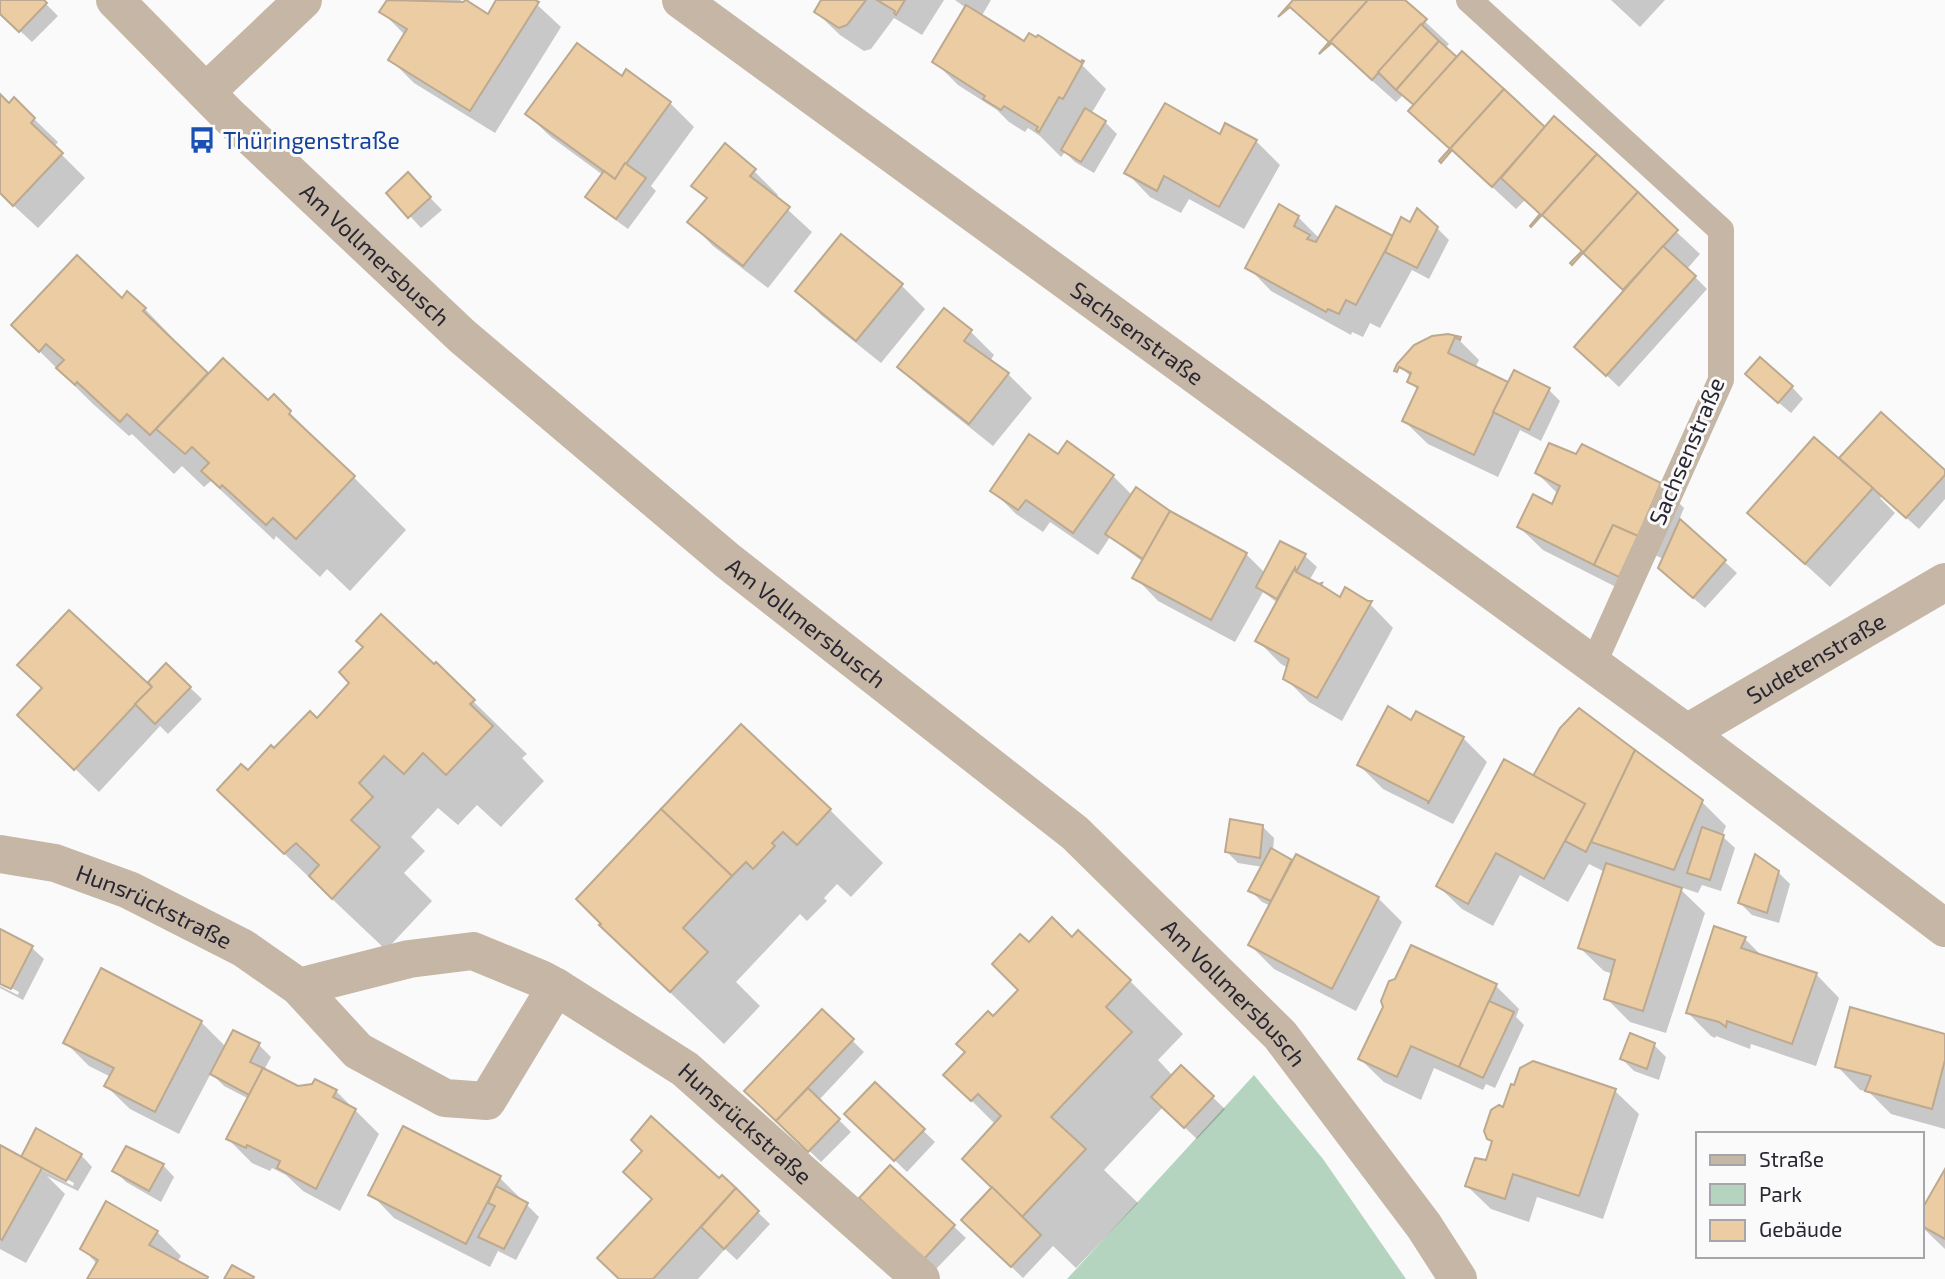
<svg xmlns="http://www.w3.org/2000/svg" width="1945" height="1279" font-family="'Exo 2',sans-serif">
	<style>
		.green { fill: #b4d4c0 }
		.shadow { fill: #0003; fill-rule: evenodd }
		.building { fill: #eccda3; stroke: #bca98f; stroke-width: 2 }
		.lines { fill: none; stroke-linecap: round; stroke-linejoin: round }
		.service { stroke: #c5b6a5; stroke-width: 26 }
		.minor { stroke: #c5b6a5; stroke-width: 38 }
		.labels { text-anchor: middle; dominant-baseline: central; stroke-width: 6; stroke-linejoin: round; paint-order: stroke }
		.transit-label { font-size: 23px; fill: #164399; stroke: #fafafa; text-anchor: start }
		.street-label { font-size: 23px; fill: #292631; stroke: #fafafa }
	</style>
	<rect width="100%" height="100%" fill="#fafafa"/>
	<path class="green" d="M1254 1075 1323 1159 1406 1279H1067Z"/>
	<g class="shadow">
		<path d="M0 0H42L58 16 32 42 0 12Z"/>
		<path d="M389 0H460L488 16 498 0H532L561 27 495 133 414 83 390 59 405 35 381 11Z"/>
		<path d="M823 0H944L922 35 894 18 871 49 864 51 840 35 816 12Z"/>
		<path d="M955 0H991L981 17 1024 44 1038 37 1082 65 1106 89 1091 114 1105 122 1117 134 1094 173 1075 162 1065 152 1061 157 1040 136 1028 128 1025 132 1009 122 997 110 958 85 934 61 966 8Z"/>
		<path d="M1294 0H1402L1449 44 1445 48 1457 60 1462 54 1545 130 1555 118 1700 254 1687 269 1707 289 1619 387 1588 358 1625 291 1525 200 1516 209 1410 111 1416 105 1404 94 1396 102 1313 28 1290 4Z"/>
		<path d="M1611 0H1665L1640 27Z"/>
		<path d="M627 72 670 103 694 127 651 186 656 191 628 229 599 208 587 196 603 175 551 137 527 114 622 78Z"/>
		<path d="M0 97 9 105 34 119 58 142 54 147 85 178 38 228 0 193Z"/>
		<path d="M1220 136 1256 141 1280 165 1244 229 1189 199 1181 213 1150 197 1127 173Z"/>
		<path d="M754 171 778 195 775 198 812 232 768 288 713 246 690 222 708 200 694 186Z"/>
		<path d="M408 175 442 210 421 228 389 193Z"/>
		<path d="M1298 217 1320 239 1392 238 1411 224 1437 228 1449 240 1429 279 1412 270 1380 328 1370 323 1363 337 1352 332 1351 335 1271 291 1248 267Z"/>
		<path d="M901 285 925 309 881 363 821 315 797 291Z"/>
		<path d="M122 300 145 309 208 375 290 413 406 530 350 591 327 569 320 577 276 536 274 540 211 481 204 487 182 466 174 474 132 434 129 436 93 404 13 325Z"/>
		<path d="M971 332 994 355 990 361 1008 374 1032 398 993 446 923 390 900 367Z"/>
		<path d="M1455 336 1479 360 1475 368 1507 383 1549 390 1560 401 1541 441 1520 430 1498 477 1428 444 1404 421 1418 390 1409 381 1411 377 1399 365Z"/>
		<path d="M1759 386 1792 387 1803 399 1791 413Z"/>
		<path d="M1058 456 1113 476 1132 495 1169 512 1246 554 1265 573 1305 556 1317 567 1309 581 1341 599 1370 604 1393 628 1342 721 1309 702 1285 678 1288 668 1281 664 1257 640 1278 603 1263 592 1235 642 1158 601 1135 577 1143 562 1110 537 1098 555 1050 522 1043 532 1016 514 992 490Z"/>
		<path d="M1853 469 1945 473V499L1919 529 1882 496 1880 498 1895 513 1830 587 1749 513Z"/>
		<path d="M1537 473 1660 484 1684 508 1679 520 1737 573 1705 608 1672 580 1664 559 1647 552 1618 588 1543 550 1519 527 1553 507 1558 494Z"/>
		<path d="M166 665 202 699 168 734 160 726 99 792 43 738 156 693Z"/>
		<path d="M436 665 527 754 522 758 544 781 501 827 477 805 458 825 438 808 411 837 425 851 404 873 432 901 386 950 273 843 248 772 317 720Z"/>
		<path d="M1579 710 1702 802 1726 826 1722 836 1735 848 1721 891 1702 885 1698 893 1677 886 1705 913 1666 1033 1630 1022 1606 998 1613 974 1604 971 1580 948 1605 872 1589 864 1568 902 1520 875 1493 926 1462 909 1438 886 1534 778Z"/>
		<path d="M1412 722 1463 738 1487 762 1453 824 1383 789 1359 765Z"/>
		<path d="M830 810 883 863 851 897 837 884 824 898 827 901 807 921 800 914 736 982 760 1006 724 1044 655 978 578 899Z"/>
		<path d="M1262 826 1274 838 1273 851 1293 862 1378 898 1402 922 1356 1011 1274 969 1250 945 1271 906 1262 902 1250 890 1263 867 1238 863 1226 851Z"/>
		<path d="M1778 872 1790 884 1779 923 1752 915 1740 903Z"/>
		<path d="M0 931 32 948 44 959 23 1000 0 988V986L18 995 19 992 0 982Z"/>
		<path d="M1072 939 1130 981 1183 1034 1158 1060 1173 1076 1181 1067 1225 1109 1197 1139 1163 1107 1104 1170 1138 1203 1076 1268 1053 1246 1023 1278 963 1220 994 1188 996 1125 946 1075 993 1018 1020 990 1029 944Z"/>
		<path d="M1745 939 1763 957 1816 974 1839 998 1816 1066 1751 1044 1750 1049 1716 1036 1715 1038 1711 1036 1688 1013Z"/>
		<path d="M1496 986 1519 1009 1516 1017 1524 1025 1495 1088 1486 1084 1483 1090 1434 1068 1421 1100 1384 1082 1360 1059 1385 1007Z"/>
		<path d="M822 1011 864 1052 819 1100 851 1132 821 1162 759 1103Z"/>
		<path d="M201 1022 226 1047 259 1045 271 1057 264 1070 298 1087 336 1091 379 1134 340 1211 303 1191 286 1175 272 1168 270 1171 252 1163 228 1139 249 1099 224 1086 211 1073 179 1134 130 1109 106 1086 111 1077 89 1066 66 1043Z"/>
		<path d="M1945 1035V1129L1891 1114 1869 1092 1860 1090 1837 1066Z"/>
		<path d="M1654 1045 1666 1057 1659 1080 1634 1071 1622 1059Z"/>
		<path d="M875 1084 935 1142 907 1172 859 1126Z"/>
		<path d="M1615 1091 1639 1114 1603 1219 1537 1197 1529 1222 1491 1209 1467 1186 1487 1163 1493 1143 1489 1138 1505 1110Z"/>
		<path d="M0 1147 22 1159 81 1155 92 1167 78 1191 47 1176 65 1194 26 1263 0 1249ZM35 1162 74 1183 73 1186 35 1166Z"/>
		<path d="M163 1165 174 1177 161 1202 126 1182 114 1170Z"/>
		<path d="M891 1167 966 1238 936 1269 861 1198Z"/>
		<path d="M1945 1172V1249L1922 1227V1212Z"/>
		<path d="M500 1178 539 1217 516 1260 498 1251 490 1267 394 1218 371 1194Z"/>
		<path d="M722 1178 770 1224 737 1260 725 1249 698 1279H621Z"/>
		<path d="M157 1232 181 1256 177 1262 207 1279H89L97 1264 83 1249Z"/>
	</g>
	<g class="building">
		<path d="M0 0H44L47 3 19 32 0 14Z"/>
		<path d="M387 0 463 2 466 0 488 14 496 0H535L539 2 470 111 388 60 407 29 379 12Z"/>
		<path d="M821 0H866L847 25 839 28 814 12Z"/>
		<path d="M877 0H905L896 15 894 13 895 11Z"/>
		<path d="M1293 0H1368L1319 54 1329 42 1290 7 1278 17Z"/>
		<path d="M1368 0H1405L1427 19 1372 80 1332 43 1319 54Z"/>
		<path d="M966 5 1024 41 1029 33 1036 37 1038 35 1081 62 1082 60 1084 61 1063 99 1059 97 1039 132 1036 130 1038 127 1004 106 1001 110 983 99 985 96 932 62Z"/>
		<path d="M1421 24 1439 41 1396 90 1378 72Z"/>
		<path d="M1439 41 1457 57 1414 105 1396 90Z"/>
		<path d="M577 43 622 76 626 69 671 102 615 179 525 114Z"/>
		<path d="M1462 51 1504 89 1439 161 1450 149 1408 111Z"/>
		<path d="M1504 89 1545 127 1492 187 1452 150 1441 163 1439 161Z"/>
		<path d="M0 94 9 103 14 97 35 118 31 123 63 153 13 206 0 193Z"/>
		<path d="M1165 103 1220 134 1225 123 1257 140 1219 207 1164 176 1157 191 1124 173Z"/>
		<path d="M1085 108 1106 121 1081 162 1061 150Z"/>
		<path d="M1554 116 1597 154 1531 227 1530 226 1540 214 1501 178Z"/>
		<path d="M725 143 756 169 750 176 790 207 743 266 687 222 707 198 691 186Z"/>
		<path d="M1597 154 1638 192 1572 265 1570 263 1582 251 1542 215Z"/>
		<path d="M625 163 646 178 616 219 585 197 604 171 615 179Z"/>
		<path d="M408 172 431 197 408 218 386 193Z"/>
		<path d="M1638 192 1678 230 1623 290 1583 253Z"/>
		<path d="M1279 204 1299 216 1294 226 1310 235 1307 239 1316 242 1336 206 1393 236 1356 305 1346 300 1339 314 1328 309 1326 312 1245 268Z"/>
		<path d="M1417 208 1438 227 1417 268 1385 252 1401 217 1410 222Z"/>
		<path d="M841 234 903 284 856 341 795 291Z"/>
		<path d="M1663 246 1696 276 1606 376 1574 347Z"/>
		<path d="M77 255 122 298 127 291 146 308 143 311 208 373 150 435 127 414 120 422 77 382 75 385 56 368 64 360 46 344 39 352 11 325Z"/>
		<path d="M944 308 972 330 964 341 1009 373 969 424 897 367Z"/>
		<path d="M1448 334 1461 337 1460 340 1455 337 1448 353 1508 382 1474 455 1402 421 1418 387 1407 382 1411 373 1399 367 1397 372 1394 371 1397 364 1414 345 1432 336Z"/>
		<path d="M1760 357 1793 386 1778 403 1745 374Z"/>
		<path d="M223 358 268 400 274 394 291 411 289 414 355 476 296 539 273 518 266 525 222 485 220 488 201 471 209 463 192 447 185 454 156 429Z"/>
		<path d="M1514 370 1550 388 1529 430 1493 412Z"/>
		<path d="M1881 412 1945 470V475L1906 518 1839 458Z"/>
		<path d="M1029 434 1058 454 1067 441 1114 475 1073 533 1026 500 1018 510 990 491Z"/>
		<path d="M1814 437 1873 488 1805 564 1747 513Z"/>
		<path d="M1549 443 1576 454 1582 444 1661 483 1638 536 1613 525 1594 565 1517 527 1533 494 1552 504 1560 486 1535 473Z"/>
		<path d="M1136 487 1170 511 1143 559 1105 534Z"/>
		<path d="M1170 511 1247 553 1211 620 1132 578Z"/>
		<path d="M1680 519 1726 560 1693 598 1658 568Z"/>
		<path d="M1613 525 1638 536 1619 577 1594 565Z"/>
		<path d="M1280 541 1306 554 1296 572 1295 568 1277 599 1256 587Z"/>
		<path d="M1295 568 1296 572 1319 584 1322 583 1321 585 1340 597 1345 587 1368 601H1372L1317 698 1283 679 1289 659 1255 641Z"/>
		<path d="M69 610 152 687 74 770 17 715 42 688 17 665Z"/>
		<path d="M381 614 434 664 436 662 475 700 470 704 493 726 446 775 423 753 404 774 384 756 359 783 373 797 351 820 380 847 332 899 309 876 319 865 296 843 284 854 217 790 241 764 248 770 271 745 274 748 310 711 317 718 349 683 339 672 363 647 356 641Z"/>
		<path d="M166 663 191 687 155 724 135 704 152 687 148 682Z"/>
		<path d="M1388 706 1411 720 1416 711 1464 737 1428 804V801L1357 765Z"/>
		<path d="M1579 708 1635 750 1586 852 1565 841 1585 804 1533 776 1560 728Z"/>
		<path d="M741 724 831 809 797 845 783 832 772 843 775 846 753 869 746 862 732 876 661 809Z"/>
		<path d="M1635 750 1703 800 1674 870 1591 842Z"/>
		<path d="M1504 759 1585 804 1544 879 1496 853 1468 904 1436 886Z"/>
		<path d="M661 809 732 876 683 928 708 952 670 992 599 925 601 924 576 899Z"/>
		<path d="M1230 819 1263 825 1260 858 1225 852Z"/>
		<path d="M1702 827 1724 835 1710 880 1687 873Z"/>
		<path d="M1271 848 1292 860 1271 901 1248 891Z"/>
		<path d="M1296 854 1379 897 1332 989 1248 945Z"/>
		<path d="M1755 854 1779 871 1767 913 1738 903Z"/>
		<path d="M1606 863 1682 888 1643 1011 1604 999 1615 960 1578 948Z"/>
		<path d="M1052 917 1072 937 1078 930 1131 980 1106 1007 1132 1032 1051 1117 1086 1149 1022 1217 962 1159 1001 1116 978 1094 971 1101 943 1075 965 1052 956 1044 988 1011 993 1016 1018 990 992 964 1020 934 1029 942Z"/>
		<path d="M1714 926 1746 937 1741 948 1817 973 1792 1044 1727 1021 1726 1027 1719 1022 1686 1013Z"/>
		<path d="M0 929 33 946 11 989 0 984Z"/>
		<path d="M1411 945 1497 984 1459 1067 1411 1046 1397 1077 1358 1059 1383 1007 1381 1001 1389 981 1395 979Z"/>
		<path d="M101 968 202 1021 155 1112 104 1086 114 1068 63 1043Z"/>
		<path d="M1489 1001 1514 1012 1483 1078 1459 1067Z"/>
		<path d="M1850 1007 1945 1034V1060L1932 1109 1865 1091 1871 1076 1835 1067Z"/>
		<path d="M822 1009 854 1039 776 1121 744 1091Z"/>
		<path d="M233 1030 260 1043 250 1062 263 1068 249 1095 210 1074Z"/>
		<path d="M1630 1033 1655 1043 1647 1069 1620 1059Z"/>
		<path d="M1533 1061 1616 1089 1579 1196 1513 1174 1505 1199 1465 1186 1475 1158 1486 1160 1492 1141 1487 1139 1484 1131 1491 1110 1499 1105 1503 1107 1511 1084 1514 1085 1520 1068Z"/>
		<path d="M1181 1065 1214 1096 1184 1128 1151 1097Z"/>
		<path d="M263 1068 298 1086 312 1084 315 1079 337 1090 333 1097 356 1109 316 1189 277 1168 280 1161 247 1145 246 1148 226 1139Z"/>
		<path d="M875 1082 925 1129 894 1161 844 1114Z"/>
		<path d="M808 1088 840 1119 808 1152 776 1121Z"/>
		<path d="M651 1116 719 1178 722 1175 736 1188 653 1279H619L597 1258 652 1199 623 1172 642 1151 631 1140Z"/>
		<path d="M403 1126 501 1176 466 1244 368 1195Z"/>
		<path d="M36 1128 82 1154 66 1181 21 1157Z"/>
		<path d="M0 1145 42 1168 2 1240 0 1239Z"/>
		<path d="M126 1146 164 1164 149 1191 112 1171Z"/>
		<path d="M890 1165 955 1225 924 1259 859 1198Z"/>
		<path d="M1945 1169V1239L1922 1226V1209Z"/>
		<path d="M496 1186 528 1203 504 1249 478 1237 495 1206 488 1203Z"/>
		<path d="M992 1187 1041 1235 1011 1267 961 1220Z"/>
		<path d="M736 1188 759 1211 724 1249 701 1227Z"/>
		<path d="M106 1201 158 1231 149 1245 208 1277 207 1279H87L98 1260 80 1249Z"/>
		<path d="M232 1265 254 1277 253 1279H224Z"/>
	</g>
	<g class="lines">
		<path class="service" d="M1469 0 1721 230V380L1593 665"/>
		<g class="minor">
			<path id="s1" d="M115 0 229 116 462 336 728 561 1075 833 1280 1035 1424 1226 1458 1279"/>
			<path id="s2" d="M681 0 1687 733 1945 928"/>
			<path d="M206 92 303 0"/>
			<path id="s3" d="M1687 733 1945 582"/>
			<path id="s4" d="M0 854 55 863 129 890 243 948 299 987 358 1051 445 1098 487 1101 556 987 541 979 473 951 409 959 299 987"/>
			<path id="s5" d="M556 987 685 1069 921 1279"/>
		</g>
	</g>
	<defs>
		<symbol id="bus-bare" viewBox="-9 -9 18 18"><path d="M-5-6H5V4H4V6H2V4H-2V6H-4V4H-5ZM-3.5-4V0h7V-4ZM-3.5 1.2v1.5H-2V1.2ZM2 1.2v1.5H3.5V1.2Z" fill="#1a4fb4" stroke="#fafafa" stroke-width="2.5" paint-order="stroke"/></symbol>
	</defs>
	<g fill-rule="evenodd">
		<use href="#bus-bare" x="183" y="121" width="38" height="38"/>
	</g>
	<g class="labels">
		<g class="transit-label">
			<text x="223" y="140">Thüringenstraße</text>
		</g>
		<g class="street-label">
			<text stroke="none"><textPath href="#s1" startOffset="364">Am Vollmersbusch</textPath></text>
			<text stroke="none"><textPath href="#s2" startOffset="565">Sachsenstraße</textPath></text>
			<text transform="translate(1686 451) rotate(-67)">Sachsenstraße</text>
			<text stroke="none"><textPath href="#s1" startOffset="931">Am Vollmersbusch</textPath></text>
			<text stroke="none"><textPath href="#s3" startOffset="149">Sudetenstraße</textPath></text>
			<text stroke="none"><textPath href="#s4" startOffset="164">Hunsrückstraße</textPath></text>
			<text stroke="none"><textPath href="#s1" startOffset="1498">Am Vollmersbusch</textPath></text>
			<text stroke="none"><textPath href="#s5" startOffset="234">Hunsrückstraße</textPath></text>
		</g>
	</g>
	<rect x="1696" y="1132" width="228" height="126" fill="#fafafa" stroke="#a6a5aa" stroke-width="2"/>
	<rect x="1710" y="1155" width="35" height="10" fill="#c5b6a5" stroke="#a6a5aa" stroke-width="2"/>
	<text x="1759" y="1167" font-size="21" fill="#292631">Straße</text>
	<rect x="1710" y="1184" width="35" height="21" fill="#b4d4c0" stroke="#a6a5aa" stroke-width="2"/>
	<text x="1759" y="1202" font-size="21" fill="#292631">Park</text>
	<rect x="1710" y="1220" width="35" height="21" fill="#eccda3" stroke="#a6a5aa" stroke-width="2"/>
	<text x="1759" y="1237" font-size="21" fill="#292631">Gebäude</text>
</svg>
